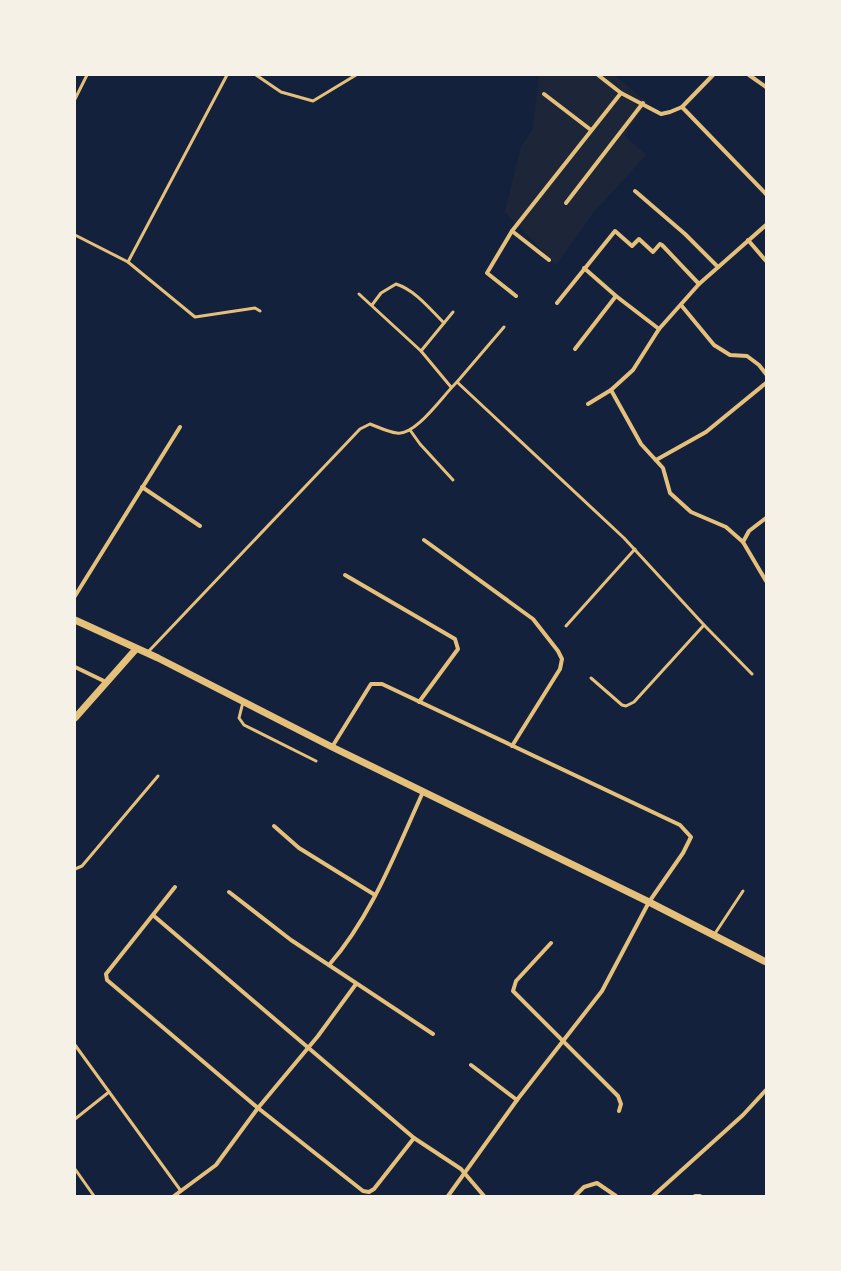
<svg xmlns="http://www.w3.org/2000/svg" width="841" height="1271" font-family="Karla,sans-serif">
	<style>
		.green { fill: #1d2539 }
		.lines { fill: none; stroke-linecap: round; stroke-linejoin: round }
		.service { stroke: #e5c07b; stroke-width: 3 }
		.minor { stroke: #e5c07b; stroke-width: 4 }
		.tertiary { stroke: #e5c07b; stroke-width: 7 }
	</style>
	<rect width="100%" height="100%" fill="#14213d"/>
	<path class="green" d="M539 75H614L648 103 624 135 646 155 594 212 556 265 505 212 521 147 533 129Z"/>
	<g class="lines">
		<g class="service">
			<path d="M227 75 128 262 195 317 255 308 260 311"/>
			<path d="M256 75 281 92 313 101 356 75"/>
			<path d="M75 99 87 75"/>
			<path d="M75 235 128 262"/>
			<path d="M359 294 421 351 451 387"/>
			<path d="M372 305 381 293 396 284C415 290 430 309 444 323"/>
			<path d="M421 351 453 312"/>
			<path d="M457 382 504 327"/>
			<path d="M410 430 420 444 453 480"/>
			<path d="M566 626 635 549"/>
			<path d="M148 652 360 429 370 424C378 427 388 432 397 433 416 436 443 395 457 382L624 538 704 625 752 674"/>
			<path d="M591 678 622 705 626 706 634 702 704 625"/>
			<path d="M243 702 239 718 244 725 316 761"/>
			<path d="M75 869 82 866 158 776"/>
			<path d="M714 935 743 891"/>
			<path d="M75 1045 181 1191"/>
			<path d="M75 1119 109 1092"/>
			<path d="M75 1169 94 1196"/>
		</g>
		<g class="minor">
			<path d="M598 75 621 93"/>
			<path d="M749 75 766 87"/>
			<path d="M544 94 591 130"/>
			<path d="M682 107 713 75"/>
			<path d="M635 191 685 234 718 267"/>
			<path d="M566 203 643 103"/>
			<path d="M512 231 549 260"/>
			<path d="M748 240 766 261"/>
			<path d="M584 268 616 296 659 329"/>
			<path d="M516 296 487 273 512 231 621 93 661 114 670 112 682 107 766 194"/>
			<path d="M557 303 615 231 632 246 639 239 653 252 660 244 662 245 699 284"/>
			<path d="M681 305 714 345 730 355 747 356 759 365 766 374"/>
			<path d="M575 349 616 296"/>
			<path d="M611 390 641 444 663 468 670 493 691 512 726 527 743 542"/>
			<path d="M588 404 611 390 633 370 659 329 699 284 766 225"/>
			<path d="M656 460 706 432 766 383"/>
			<path d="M142 487 200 526"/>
			<path d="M766 518 749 531 743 542 766 581"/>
			<path d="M424 540 533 619 558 651 562 659 560 669 512 746"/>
			<path d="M345 575 455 639 458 649 419 702"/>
			<path d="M75 596 180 427"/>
			<path d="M75 667 106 682"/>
			<path d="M332 747 371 684H382L680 825 691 837 683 853 649 902 602 991 517 1100 448 1196"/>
			<path d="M274 826 299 848 375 895"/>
			<path d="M175 887 106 974 107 980 258 1108 363 1191 369 1192 374 1189 414 1138"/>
			<path d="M229 892 291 940 433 1034"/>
			<path d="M154 916 414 1138 461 1169 484 1196"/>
			<path d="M551 943 516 981 513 991 618 1096 621 1104 619 1111"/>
			<path d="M329 965C372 916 396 851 423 792"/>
			<path d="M471 1065 517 1100"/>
			<path d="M174 1196 216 1165 258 1108 318 1036 356 984"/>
			<path d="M575 1196 584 1187 597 1183 616 1196"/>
			<path d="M653 1196 743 1115 766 1090"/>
			<path d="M695 1196H700"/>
		</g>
		<g class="tertiary">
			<path d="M75 620 158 658 332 747 649 902 766 962"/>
			<path d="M75 718 136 649"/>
		</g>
	</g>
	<rect width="841" height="1271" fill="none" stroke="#f6f1e7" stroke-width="152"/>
</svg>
